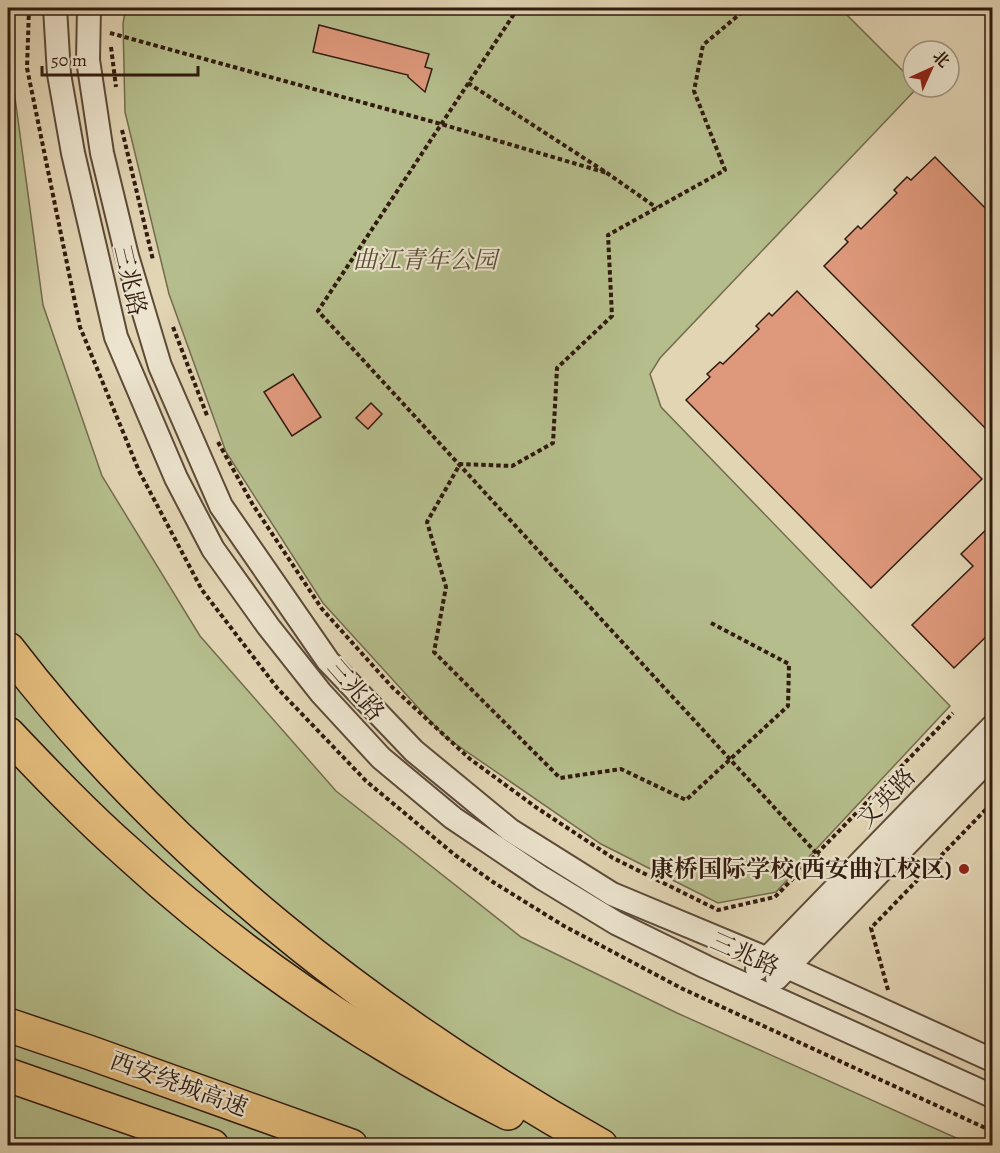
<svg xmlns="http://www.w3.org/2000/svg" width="1000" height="1153" font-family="Alegreya,'Noto Serif SC',serif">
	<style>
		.green { fill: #b5bd8c; stroke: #736c4e; stroke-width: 1.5 }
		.building { fill: #de987b; stroke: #311b0f; stroke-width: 1.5 }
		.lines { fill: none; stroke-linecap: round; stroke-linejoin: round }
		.minor-casing { stroke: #5d4a38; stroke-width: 26 }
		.highway-casing { stroke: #311b0f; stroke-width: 36 }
		.path { stroke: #311b0f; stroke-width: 4; stroke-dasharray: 4.5 3; stroke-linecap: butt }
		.minor { stroke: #ece4ce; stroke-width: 22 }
		.highway { stroke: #e1ba7a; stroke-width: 33 }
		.poi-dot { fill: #8f2418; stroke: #ece4ce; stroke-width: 2 }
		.labels { text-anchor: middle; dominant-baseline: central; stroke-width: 4.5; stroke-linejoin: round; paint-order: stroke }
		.park-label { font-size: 24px; font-style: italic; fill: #594c34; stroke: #ece4ce }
		.street-label { font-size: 24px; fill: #311b0f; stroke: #ece4ce }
		.poi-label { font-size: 24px; font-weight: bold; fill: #311b0f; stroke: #ece4ce; text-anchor: end }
	</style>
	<rect width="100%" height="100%" fill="#e2d5b4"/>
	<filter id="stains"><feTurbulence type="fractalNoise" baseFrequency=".00333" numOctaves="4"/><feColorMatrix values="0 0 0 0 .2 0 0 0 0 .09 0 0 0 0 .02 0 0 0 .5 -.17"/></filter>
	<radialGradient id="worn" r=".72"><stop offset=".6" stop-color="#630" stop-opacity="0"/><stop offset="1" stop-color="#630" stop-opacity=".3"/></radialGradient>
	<g class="green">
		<path d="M126 8H840L913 81V87H918L660 358 650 374 661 407 950 706 776 892 718 903 601 844 444 736 323 603 226 452 169 294 125 112 123 23Z"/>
		<path d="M8 46 43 305 102 476 200 636 336 791 521 937 677 1013 972 1145H8Z"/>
	</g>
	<g class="building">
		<path d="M319 25 429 54 425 67 432 69 425 92 408 77V75L313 52Z"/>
		<path d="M935 157 992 215V435L824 266 848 242 845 239 858 226 861 229 897 193 894 190 907 177 911 180Z"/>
		<path d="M797 291 982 479 871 588 686 400 710 377 707 374 720 362 723 364 759 329 756 326 769 313 772 316Z"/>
		<path d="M293 374 321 417 292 436 264 392Z"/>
		<path d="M371 403 382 414 368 429 356 418Z"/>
		<path d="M992 524V631L954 668 912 625 973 566 961 554Z"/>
	</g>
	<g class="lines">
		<defs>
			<g id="minor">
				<path d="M55 8 59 74 73 153 116 337 176 478 213 549 268 626 321 693 381 758 453 818 542 878 616 923 706 967 992 1096"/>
				<path d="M89 8 88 60 102 153 127 256 160 366 221 506 328 661 414 751 510 830 612 894 787 967 992 1060"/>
				<path d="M757 969 992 727"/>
				<path d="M777 978 992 756"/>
			</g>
			<g id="highway">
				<path d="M8 649C166 855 375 1019 601 1146"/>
				<path d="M8 734C46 774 85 815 127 852 240 956 371 1044 508 1113"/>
				<path d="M8 1025 88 1052 351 1146"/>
				<path d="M8 1075 212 1146"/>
			</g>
		</defs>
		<use href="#minor" class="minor-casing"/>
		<use href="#highway" class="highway-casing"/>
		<g class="path">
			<path d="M29 8 27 68 80 327 139 471 202 590 278 689 366 781 455 855 493 882 564 926 683 989 992 1131"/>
			<path d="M518 8 318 311 829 867"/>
			<path d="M110 33 441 124 607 173"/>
			<path d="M111 47 116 87"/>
			<path d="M468 83 607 173 657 208"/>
			<path d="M122 130 153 260"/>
			<path d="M173 327 208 418"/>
			<path d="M218 442 253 505 322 609 392 687 470 759 537 808 613 858 718 910 775 897 953 713"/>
			<path d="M711 623 789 664 788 706 686 800 621 769 560 778 434 652 446 587 427 522 460 464 512 466 553 443 557 368 612 316 608 235 725 170 694 91 703 45 747 8"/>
			<path d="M888 990 871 928 992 803"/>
		</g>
		<use href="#minor" class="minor"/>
		<use href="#highway" class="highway"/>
	</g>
	<circle class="poi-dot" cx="964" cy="869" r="6"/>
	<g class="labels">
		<g class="park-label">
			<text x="425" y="260">曲江青年公园</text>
		</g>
		<g class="street-label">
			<text transform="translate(130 280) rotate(77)">三兆路</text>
			<text transform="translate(356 690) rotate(49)">三兆路</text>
			<text transform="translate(886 798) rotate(-46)">文英路</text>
			<text transform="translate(745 954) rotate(24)">三兆路</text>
			<text transform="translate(179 1084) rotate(20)">西安绕城高速</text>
		</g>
		<g class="poi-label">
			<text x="952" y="869">康桥国际学校(西安曲江校区)</text>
		</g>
	</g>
	<rect width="1000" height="1153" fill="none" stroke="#e2d5b4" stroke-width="30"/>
	<rect x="9" y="9" width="982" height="1135" fill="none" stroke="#311b0f" stroke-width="3"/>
	<rect x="15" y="15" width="970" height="1123" fill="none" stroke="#311b0f" stroke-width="1.5"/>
	<g transform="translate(931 69) rotate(45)"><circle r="28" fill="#ece4ce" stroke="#a19482" stroke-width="1.5"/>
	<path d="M0-4.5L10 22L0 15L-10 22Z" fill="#8f2418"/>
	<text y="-9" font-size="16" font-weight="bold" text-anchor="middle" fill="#311b0f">北</text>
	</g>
	<path d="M42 66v9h156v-9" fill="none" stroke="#311b0f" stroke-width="3"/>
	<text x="51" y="66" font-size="18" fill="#311b0f" stroke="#ece4ce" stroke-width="4.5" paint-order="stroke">50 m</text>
	<rect width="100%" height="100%" filter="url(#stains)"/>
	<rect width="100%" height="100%" fill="url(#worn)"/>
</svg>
